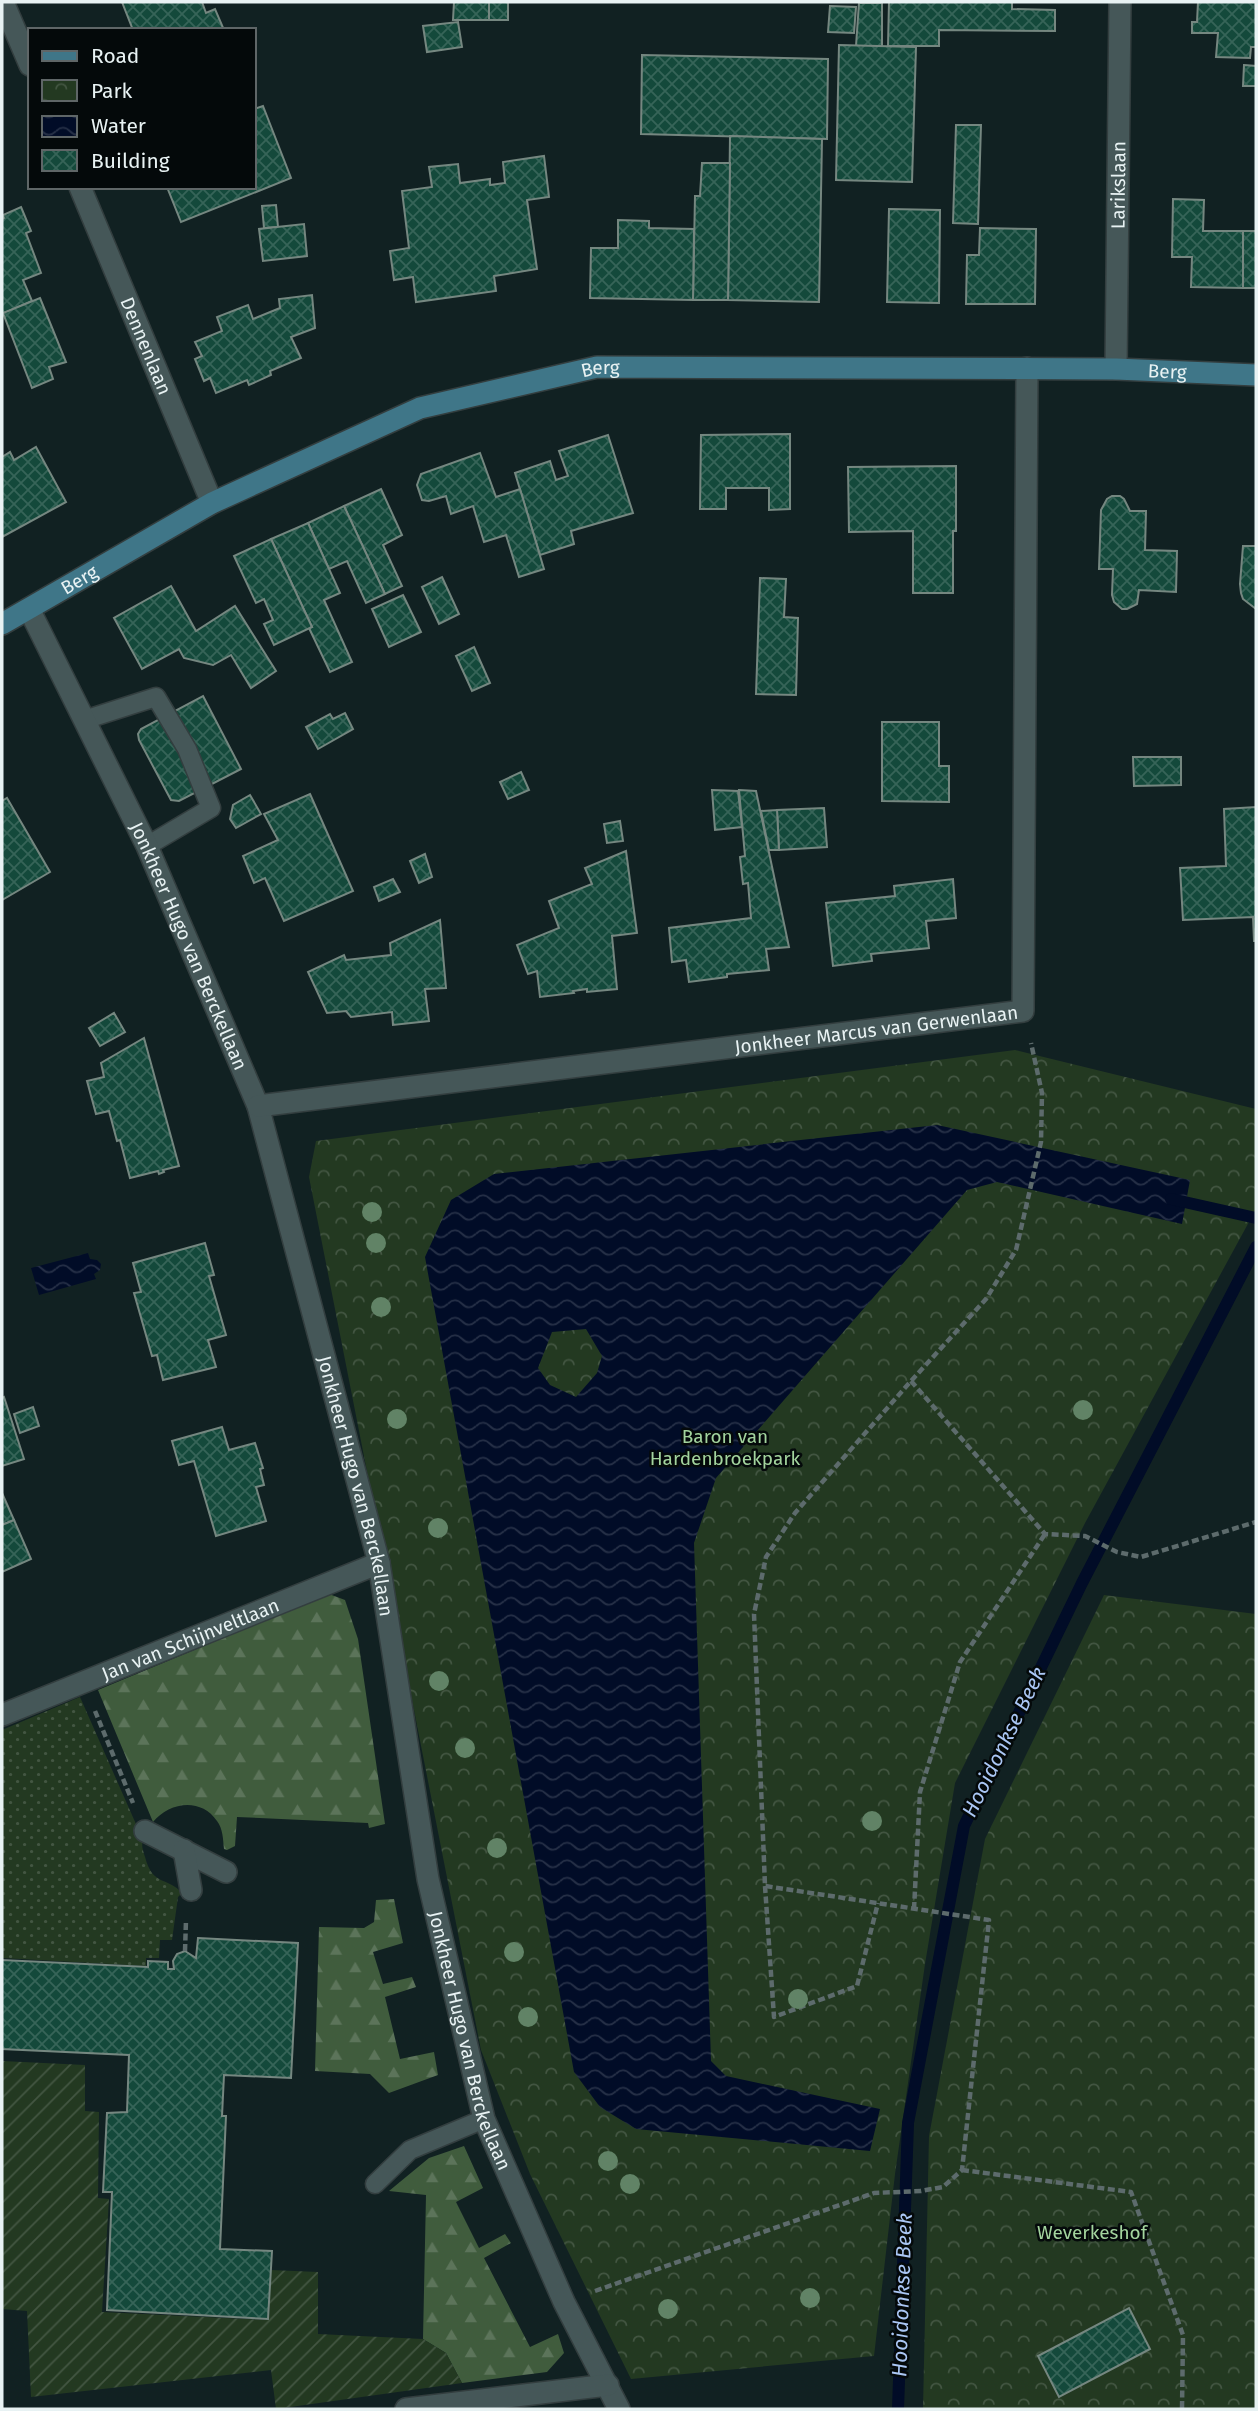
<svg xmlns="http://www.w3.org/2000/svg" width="1258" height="2411" font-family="'Fira Sans',sans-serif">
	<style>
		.grass { fill: url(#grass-dots) }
		.forest { fill: url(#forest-firs) }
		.park { fill: url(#park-crowns) }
		.garden { fill: url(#garden-furrows) }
		.water { fill: url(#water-waves); fill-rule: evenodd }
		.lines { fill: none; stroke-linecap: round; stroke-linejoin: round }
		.stream { stroke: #010c27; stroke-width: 12 }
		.building { fill: url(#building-cross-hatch); stroke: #758780; stroke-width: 2 }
		.lane-casing { stroke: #333e3f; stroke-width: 21 }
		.street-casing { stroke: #333e3f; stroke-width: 24 }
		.secondary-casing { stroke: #333e3f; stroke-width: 24 }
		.path { stroke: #5d6b6c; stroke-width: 4.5; stroke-dasharray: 7 3.5; stroke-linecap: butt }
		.lane { stroke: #455758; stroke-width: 18 }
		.street { stroke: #455758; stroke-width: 21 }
		.secondary { stroke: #3f7688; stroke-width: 21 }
		.tree { fill: #618366 }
		.labels { text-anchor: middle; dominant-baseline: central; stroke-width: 5; stroke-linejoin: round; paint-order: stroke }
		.street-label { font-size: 19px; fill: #e8f2f3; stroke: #04090a }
		.park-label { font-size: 19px; fill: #a3d49e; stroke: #04090a }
		.water-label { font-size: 21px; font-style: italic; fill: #aac6f4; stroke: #04090a }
	</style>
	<defs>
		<pattern id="grass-dots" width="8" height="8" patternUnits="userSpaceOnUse" patternTransform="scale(1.75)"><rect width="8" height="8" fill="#233921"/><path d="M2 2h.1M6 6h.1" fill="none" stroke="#435642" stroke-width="1.8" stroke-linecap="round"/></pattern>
		<pattern id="forest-firs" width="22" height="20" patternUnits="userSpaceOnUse" patternTransform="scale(1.75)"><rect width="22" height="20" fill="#405c3d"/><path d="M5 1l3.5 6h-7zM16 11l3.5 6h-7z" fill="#5c745a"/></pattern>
		<pattern id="park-crowns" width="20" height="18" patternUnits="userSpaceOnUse" patternTransform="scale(1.75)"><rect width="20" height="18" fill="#233921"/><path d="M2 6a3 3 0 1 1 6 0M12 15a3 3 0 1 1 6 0" fill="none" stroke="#435642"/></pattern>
		<pattern id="garden-furrows" width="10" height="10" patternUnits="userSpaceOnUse" patternTransform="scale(1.75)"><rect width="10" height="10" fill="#233921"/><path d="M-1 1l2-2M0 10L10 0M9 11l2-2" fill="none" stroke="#435642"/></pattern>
		<pattern id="water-waves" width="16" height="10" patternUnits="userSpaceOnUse" patternTransform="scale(1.75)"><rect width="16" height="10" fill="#010c27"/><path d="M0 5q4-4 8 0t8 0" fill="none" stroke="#263047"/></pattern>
		<pattern id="building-cross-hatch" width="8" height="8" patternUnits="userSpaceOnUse" patternTransform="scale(1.75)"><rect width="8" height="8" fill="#14493b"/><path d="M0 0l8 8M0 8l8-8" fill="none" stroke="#366458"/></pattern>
	</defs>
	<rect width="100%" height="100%" fill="#112122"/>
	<path class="grass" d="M80 1697 143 1840C141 1846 143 1850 145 1857 153 1887 167 1876 182 1893L178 1897 172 1940H160L159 1958H146V1966L2 1958V1730Z"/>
	<g class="forest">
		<path d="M329 1594 345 1600 358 1639 385 1824 369 1828 368 1823 237 1817 235 1846 227 1850 224 1849C223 1839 223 1829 217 1821 201 1797 169 1802 153 1822L98 1690Z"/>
		<path d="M394 1899 403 1943 373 1952 383 1984 412 1977 416 1987 385 1997 400 2059 434 2052 438 2075 389 2093 370 2074 315 2071 319 1927 364 1928 374 1922 376 1900Z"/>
		<path d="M464 2146 483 2188 456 2202 479 2248 505 2234 511 2243 484 2258 530 2347 558 2334 564 2353 547 2372 462 2383 446 2353 423 2339 426 2195 389 2191 429 2158Z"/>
	</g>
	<g class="park">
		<path d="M1015 1050 1256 1109V1209L1085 1523 955 1783 925 1964 895 2174 874 2356 631 2379 530 2174 481 2050 309 1177 316 1141Z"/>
		<path d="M1104 1595 1256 1614V2409H923L929 2136 985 1839Z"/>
	</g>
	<path class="garden" d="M2 2061 85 2065V2111L99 2112 98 2198 109 2199 102 2312 269 2320 271 2270 318 2272V2334L423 2339 446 2353 462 2383 276 2409 271 2370 31 2397 27 2311 2 2309Z"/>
	<g class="water">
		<path d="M937 1125 1190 1180 1182 1224 997 1182 967 1190 716 1478 694 1543 711 2061 726 2076 880 2109 870 2151 636 2129 600 2107 574 2072 425 1257 451 1200 494 1174ZM586 1329 602 1356 597 1373 576 1397 550 1385 538 1368 552 1332Z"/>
		<path d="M88 1253 90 1259 97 1260 101 1264 100 1270 94 1274 96 1279 39 1295 31 1268Z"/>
	</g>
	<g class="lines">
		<g class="stream">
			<path d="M1171 1199 1256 1218"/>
			<path d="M898 2409 908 2123 964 1826 1082 1583 1256 1247"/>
		</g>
	</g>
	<g class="building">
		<path d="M122 2H202L206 13 215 9 224 30H133Z"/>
		<path d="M454 2H489V20H453Z"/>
		<rect x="489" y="2" width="19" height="18"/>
		<path d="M889 2H1012V9L1055 10V31L939 30V46H888Z"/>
		<path d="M1198 2H1256V47H1251L1250 58 1216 57 1218 33H1192V22H1197Z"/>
		<path d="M859 3H882V46H856Z"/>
		<path d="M830 6 856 7 854 33 828 32Z"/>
		<path d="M458 22 462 47 427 52 423 26Z"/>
		<path d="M839 45 916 47 912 182 836 180Z"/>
		<path d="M642 55 828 59 827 139 641 134Z"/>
		<path d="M1244 65 1256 66V86H1243Z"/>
		<path d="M263 106 291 178 181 222 167 187H254V109Z"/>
		<path d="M956 125H981L978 224 953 223Z"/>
		<path d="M730 136 822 139 819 302 728 300Z"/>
		<path d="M544 156 549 197 527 200 537 269 494 276 496 291 416 302 413 277 394 280 390 251 409 248 402 191 432 187 429 167 458 164 460 183 490 179V185L505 183 503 162Z"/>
		<path d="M702 163H730L728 300H693L695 196H700Z"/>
		<path d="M1173 199 1204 200 1203 231H1243V288L1191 287 1192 257H1172Z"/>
		<path d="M276 205 278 227 264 228 262 206Z"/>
		<path d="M21 207 31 231 26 233 41 273 23 280 32 301 2 314V219L4 218 3 215Z"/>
		<path d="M889 209 940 210 939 303 887 302Z"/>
		<path d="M618 220 649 221V228L694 229 693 300 590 298 591 248H618Z"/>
		<path d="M304 224 307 256 263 261 259 229Z"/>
		<path d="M980 228 1036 229 1035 304H966L967 255H979Z"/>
		<rect x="1243" y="231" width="13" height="57"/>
		<path d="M312 295 315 328 291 337 301 358 270 371 271 375 249 385 247 380 216 393 210 378 204 381 195 359 202 356 195 342 222 331 217 317 248 305 253 319 280 308 279 299Z"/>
		<path d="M40 298 66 362 49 367 53 379 32 388 3 313Z"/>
		<path d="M790 434V509L769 510V488H726V509H700L701 435Z"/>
		<path d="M608 435 633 513 571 531 574 544 540 555 515 473 550 461 556 480 568 476 559 451Z"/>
		<path d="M36 447 66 502 2 537V457L10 452 14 460Z"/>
		<path d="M480 453 496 497 520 489 544 569 519 577 506 535 484 542 473 506 451 514 446 496 429 501 422 500 417 485 421 474Z"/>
		<path d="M956 466V531H953V593H913V531L849 532 848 467Z"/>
		<path d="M381 489 402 535 383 545 402 586 385 594 344 506Z"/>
		<path d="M1112 496H1120L1124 499 1130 511H1146L1145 550 1177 551 1176 592 1139 590 1137 604 1127 609H1122L1114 602 1112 595 1113 569H1099L1101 510 1107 499Z"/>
		<path d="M344 506 385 594 366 603 347 561 329 569 308 523Z"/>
		<path d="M308 523 340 593 324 600 352 662 330 672 309 628 312 627 271 539Z"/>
		<path d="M271 539 312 627 274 645 264 624 273 620 264 599 256 603 234 556Z"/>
		<path d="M1243 546H1256V609L1243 599 1241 593 1240 584Z"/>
		<path d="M442 577 459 614 439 624 422 587Z"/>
		<path d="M760 578 786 579 784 617 798 618 796 695 756 694Z"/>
		<path d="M171 586 196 631 235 606 276 671 251 688 231 655 213 665 184 658 179 649 142 669 114 618Z"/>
		<path d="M403 595 421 632 389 647 372 609Z"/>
		<path d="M474 647 490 683 472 691 456 656Z"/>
		<path d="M203 696 241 769 179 801 171 800 139 740 138 734 141 729Z"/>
		<path d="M345 713 353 729 318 749 306 727 330 714 333 719Z"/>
		<path d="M882 722H939V766H949V802L882 801Z"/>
		<path d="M1133 757H1181V785L1134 786Z"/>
		<path d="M521 772 529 790 508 799 500 782Z"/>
		<path d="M712 790 738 791 742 827 715 830Z"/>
		<path d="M739 790 756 791 789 947 766 949 769 970 727 974V977L689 982 686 960 672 962 669 928 751 918 748 883 743 884 740 857 745 856Z"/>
		<path d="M310 794 353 891 284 921 265 878 254 883 243 856 278 840 264 814Z"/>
		<path d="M250 795 261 814 236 828 230 819 233 805Z"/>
		<path d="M7 798 50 872 2 900V801Z"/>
		<path d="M1256 807V941H1254L1253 917 1183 920 1180 868 1226 866 1224 809Z"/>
		<path d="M824 808 827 847 779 850 777 810Z"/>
		<path d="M777 810 779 850H769L761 811Z"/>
		<path d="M620 821 623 841 607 843 604 824Z"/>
		<path d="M626 851 637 933 612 936 617 989 587 992V989L573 991 574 993 540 997 537 971 528 974 517 945 559 928 549 901 592 884 585 868Z"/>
		<path d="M425 854 432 877 419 883 410 861Z"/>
		<path d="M393 879 400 892 379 901 374 887Z"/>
		<path d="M953 879 956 918 926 921 929 948 871 954 872 961 833 966 826 903 895 896 894 886Z"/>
		<path d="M440 920 446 988 425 989 429 1021 393 1025 392 1012 351 1017 346 1011 327 1013 308 972 344 955 346 960 391 955 390 943Z"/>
		<path d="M114 1013 125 1032 100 1046 89 1028Z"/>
		<path d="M144 1038 179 1166 163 1170 164 1172 159 1174 158 1171 130 1178 120 1140 117 1141 109 1111 96 1114 87 1081 104 1077 101 1063Z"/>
		<path d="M205 1243 214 1275 209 1276 226 1335 208 1340 216 1367 163 1380 157 1355 152 1356 134 1293 141 1292 133 1263Z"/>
		<path d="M4 1397 24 1459 2 1466V1398Z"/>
		<path d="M33 1407 39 1426 20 1433 14 1414Z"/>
		<path d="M222 1427 229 1450 255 1443 263 1468 260 1469 264 1485 256 1487 266 1521 216 1536 194 1461 179 1465 172 1441Z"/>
		<path d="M2 1493 14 1520 2 1525Z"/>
		<path d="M14 1520 31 1559 2 1572V1525Z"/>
		<path d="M198 1938 298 1943 291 2078 224 2075 222 2116H226L220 2249 272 2251 268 2319 107 2310 112 2192H103L107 2113 127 2112 129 2055 2 2049V1960L148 1967V1961L168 1962V1969H174L173 1961 177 1954 185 1951 196 1958Z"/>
		<path d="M1129 2308 1150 2349 1059 2397 1038 2356Z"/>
	</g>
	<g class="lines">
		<defs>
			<g id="lane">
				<path d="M84 720 156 697 187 749 211 808 147 846"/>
				<path d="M375 2184 410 2150 484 2119"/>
			</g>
			<g id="street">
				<path d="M3 2 30 65"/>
				<path id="s1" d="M80 187 212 503"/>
				<path id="s2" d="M1116 369 1120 2"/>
				<path id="s3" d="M29 609 147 846 258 1106 379 1563 428 1879 484 2119 564 2302 619 2409"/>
				<path id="s4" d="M258 1106 1023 1011 1027 368"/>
				<path id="s5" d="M2 1715 379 1563"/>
				<path d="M145 1831 226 1872"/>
				<path d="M184 1850 191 1890"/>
				<path d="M406 2409 608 2385"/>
			</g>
			<g id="secondary">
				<path id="s6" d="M2 624 212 503 420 408 597 367 1116 369 1256 375"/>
			</g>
		</defs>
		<use href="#lane" class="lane-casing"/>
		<use href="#street" class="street-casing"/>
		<use href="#secondary" class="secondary-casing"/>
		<g class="path">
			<path d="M911 1381 1045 1534 1085 1536 1117 1552 1141 1557 1256 1522"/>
			<path d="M95 1711 133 1803"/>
			<path d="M765 1886 774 2017 857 1986 878 1903"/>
			<path d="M914 1909 920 1792 960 1662 1045 1534"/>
			<path d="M185 1951 186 1920"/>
			<path d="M962 2170 1131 2192 1183 2335 1182 2409"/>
			<path d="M595 2291 874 2193 921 2191 943 2187 962 2170 989 1920 765 1886 754 1614 766 1557 795 1513 911 1381 986 1299 1016 1250 1041 1142 1042 1093 1031 1043"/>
		</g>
		<use href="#lane" class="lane"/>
		<use href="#street" class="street"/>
		<use href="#secondary" class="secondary"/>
	</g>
	<g class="tree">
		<circle cx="372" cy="1212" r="10"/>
		<circle cx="376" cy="1243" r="10"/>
		<circle cx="381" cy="1307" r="10"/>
		<circle cx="1083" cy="1410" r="10"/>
		<circle cx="397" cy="1419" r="10"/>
		<circle cx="438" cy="1528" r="10"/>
		<circle cx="439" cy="1681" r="10"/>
		<circle cx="465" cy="1748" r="10"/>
		<circle cx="872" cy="1821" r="10"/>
		<circle cx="497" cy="1848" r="10"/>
		<circle cx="514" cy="1952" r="10"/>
		<circle cx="798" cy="1999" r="10"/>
		<circle cx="528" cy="2017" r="10"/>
		<circle cx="608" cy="2161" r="10"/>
		<circle cx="630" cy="2184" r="10"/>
		<circle cx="810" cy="2298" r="10"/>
		<circle cx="668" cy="2309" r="10"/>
	</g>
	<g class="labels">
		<g class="street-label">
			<text stroke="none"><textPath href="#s2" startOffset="184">Larikslaan</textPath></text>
			<text stroke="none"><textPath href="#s1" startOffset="172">Dennenlaan</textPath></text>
			<text stroke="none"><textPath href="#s6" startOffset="656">Berg</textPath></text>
			<text stroke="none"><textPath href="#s6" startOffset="1223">Berg</textPath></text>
			<text stroke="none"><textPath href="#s6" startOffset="89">Berg</textPath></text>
			<text stroke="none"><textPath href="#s3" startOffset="373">Jonkheer Hugo van Berckellaan</textPath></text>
			<text stroke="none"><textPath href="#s4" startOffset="623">Jonkheer Marcus van Gerwenlaan</textPath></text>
			<text stroke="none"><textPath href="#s3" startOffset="940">Jonkheer Hugo van Berckellaan</textPath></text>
			<text stroke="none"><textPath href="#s5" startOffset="203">Jan van Schijnveltlaan</textPath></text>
			<text stroke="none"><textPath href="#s3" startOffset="1507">Jonkheer Hugo van Berckellaan</textPath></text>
		</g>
		<g class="park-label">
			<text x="725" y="1436">Baron van<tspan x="725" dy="22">Hardenbroekpark</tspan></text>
			<text x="1092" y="2232">Weverkeshof</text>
		</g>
		<g class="water-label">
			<text transform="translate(1004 1742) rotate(-64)">Hooidonkse Beek</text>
			<text transform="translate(902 2295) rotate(-88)">Hooidonkse Beek</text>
		</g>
	</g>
	<rect width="1258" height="2411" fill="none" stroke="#e8f2f3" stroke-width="7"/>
	<rect x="28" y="28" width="228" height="161" fill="#04090a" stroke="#5f6667" stroke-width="2"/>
	<rect x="42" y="51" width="35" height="10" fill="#3f7688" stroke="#5f6667" stroke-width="2"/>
	<text x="91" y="63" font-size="21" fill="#e8f2f3">Road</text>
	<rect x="42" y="80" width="35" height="21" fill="url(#park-crowns)" stroke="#5f6667" stroke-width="2"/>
	<text x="91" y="98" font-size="21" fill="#e8f2f3">Park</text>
	<rect x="42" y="116" width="35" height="21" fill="url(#water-waves)" stroke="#5f6667" stroke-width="2"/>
	<text x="91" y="133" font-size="21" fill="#e8f2f3">Water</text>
	<rect x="42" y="150" width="35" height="21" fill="url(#building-cross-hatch)" stroke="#5f6667" stroke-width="2"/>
	<text x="91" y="168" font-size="21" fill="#e8f2f3">Building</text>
</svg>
